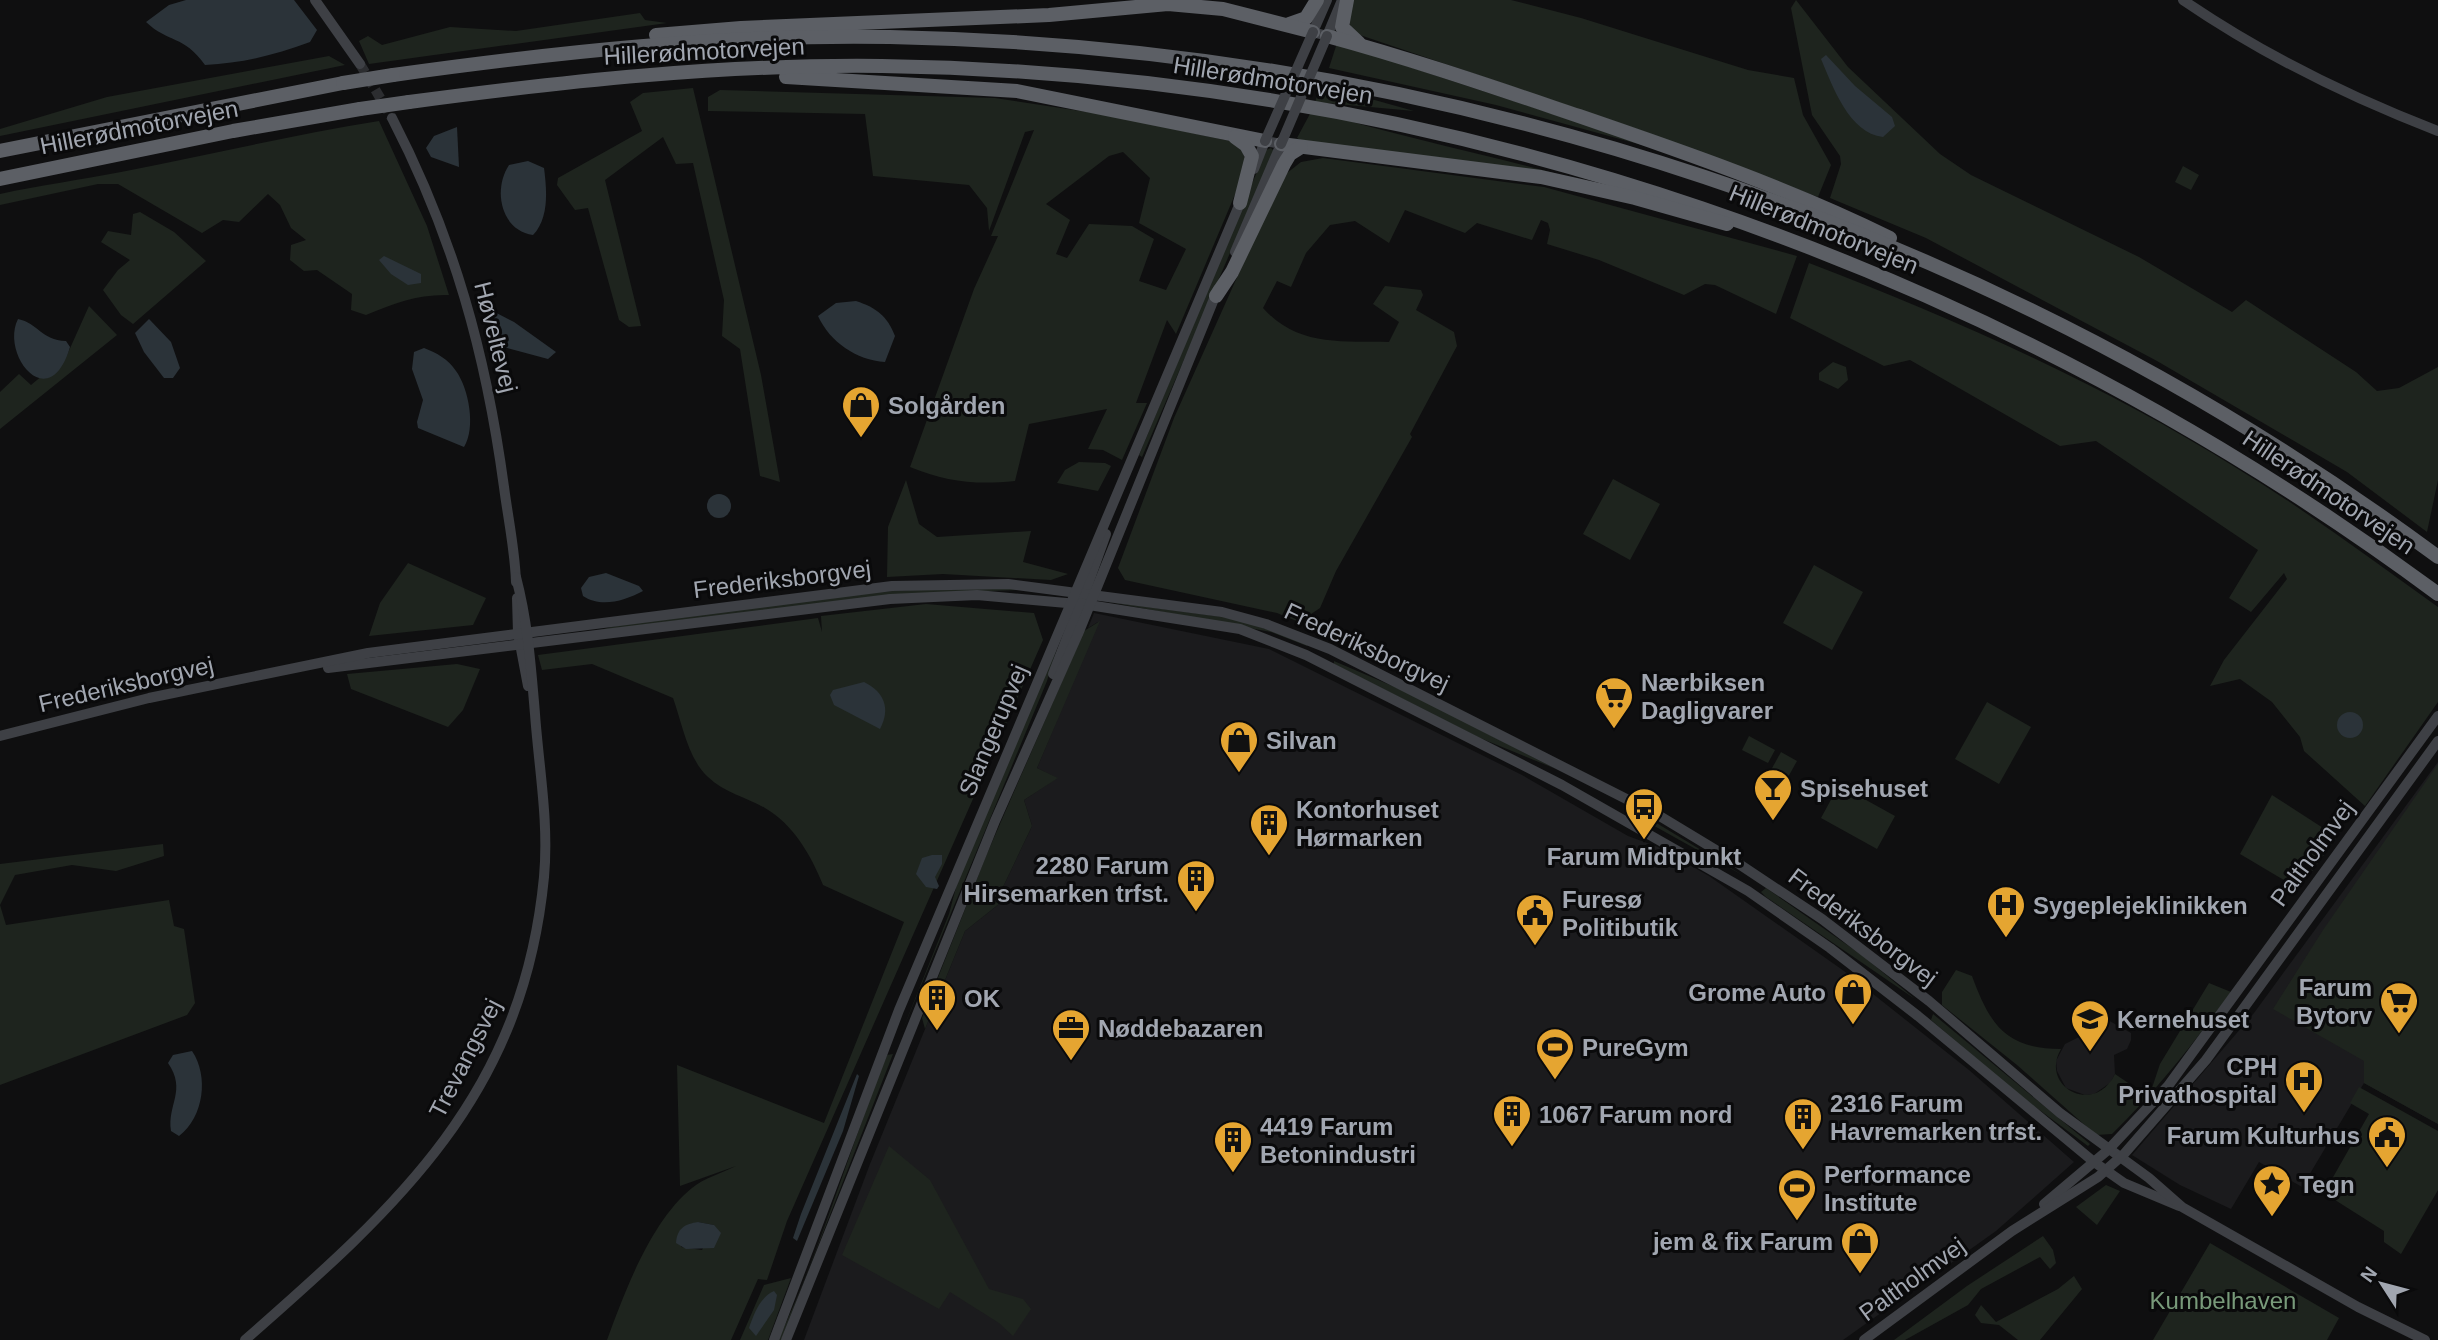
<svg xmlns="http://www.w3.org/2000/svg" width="2438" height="1340" font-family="Helvetica,sans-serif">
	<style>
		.built { fill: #1b1b1d }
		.green { fill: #1e241e; fill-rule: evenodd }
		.water { fill: #2b3339 }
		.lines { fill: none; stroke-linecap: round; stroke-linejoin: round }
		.secondary-tunnel { stroke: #2c2d30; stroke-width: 10; stroke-dasharray: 10 5; stroke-linecap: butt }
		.secondary { stroke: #3e4045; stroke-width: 10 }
		.highway { stroke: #5c5f65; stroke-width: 14 }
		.secondary-bridge { stroke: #3e4045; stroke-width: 10 }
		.highway-bridge { stroke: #5c5f65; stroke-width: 14 }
		.labels { text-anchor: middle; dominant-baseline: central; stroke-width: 6; stroke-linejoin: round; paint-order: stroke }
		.street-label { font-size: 24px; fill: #a1a6b0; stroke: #0a0a0b }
		.poi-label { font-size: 24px; font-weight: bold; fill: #a1a6b0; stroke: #0a0a0b; text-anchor: start }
		.park-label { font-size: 24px; fill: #789a7a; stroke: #0a0a0b }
	</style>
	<rect width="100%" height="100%" fill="#0f0f10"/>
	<g class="built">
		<path d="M1094 613 1269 649 1522 775 1628 836 1658 847 1709 876 1844 971 1969 1070 2074 1162 1996 1231 1843 1340H804L870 1164 965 931 1004 900 1002 889 1032 826 1024 800 1057 778 1037 768 1098 622 1088 628Z"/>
		<path d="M2438 762V1124L2364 1083 2302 1187 2259 1162 2231 1209 2180 1185 2132 1155 2254 1013Z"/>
		<path d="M2090 1010 2131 1033V1040L2127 1049 2114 1055 2115 1074 2110 1083 2094 1094 2085 1095 2066 1088 2057 1071 2056 1061 2065 1044 2083 1035Z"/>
	</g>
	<g class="green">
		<path d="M1352 0H1511L1581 18 1748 70 1794 78 1803 115 1831 165 1818 197 1640 130 1354 33 1346 16Z"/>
		<path d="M1796 0 1848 67 1940 154 1971 175 2139 257 2232 312 2246 300 2356 372 2377 391 2399 388 2438 367V480L2427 532 2347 472 2157 361 1926 238 1830 198 1841 164 1840 156 1812 115 1791 8Z"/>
		<path d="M640 13 645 20 667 23 369 64 359 41 368 36 382 45 450 27 516 31Z"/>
		<path d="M1337 43 1671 153 1496 105 1329 68Z"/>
		<path d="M329 56 345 65 0 136V129L107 97Z"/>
		<path d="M1321 85 1414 111 1315 102Z"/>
		<path d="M693 88 761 375 780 482 760 476 740 349 722 336 724 300 693 163 676 164 663 137 605 180 641 326 629 327 619 320 588 208 575 210 557 185 558 178 642 131 630 102 643 93Z"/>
		<path d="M720 90 995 98 1107 115 1230 141 1242 149 1247 166 1176 334 1167 320 1136 403H1147L1122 460 1103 450 1088 449 1107 409 1029 424 1015 481C976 485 946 482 910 467L974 289 998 236H991L1034 130 1025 132 989 231 987 208 969 185 873 176 865 114 708 111V97ZM1123 152 1150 178 1139 223 1186 249 1166 290 1139 281 1154 239 1132 226 1089 224 1067 258 1056 254 1070 220 1046 204 1109 156Z"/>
		<path d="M1312 110C1401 138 1492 155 1582 181L1307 144 1297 138Z"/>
		<path d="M379 121 427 226 449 295C419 294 394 303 366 315L351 310 352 294 317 270 304 271 290 260 291 245 306 240 291 228 280 205 268 194 239 222 223 220 202 233 118 184H98L0 205V194C40 185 81 180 121 172 208 155 292 135 379 121Z"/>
		<path d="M1271 148 1274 151 1142 457 1139 455 1266 150Z"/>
		<path d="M1323 158 1544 187 1797 256 1776 314 1715 285 1705 284 1684 295 1599 260 1547 244 1550 230 1548 223 1541 220 1532 240 1477 223 1465 233 1405 210 1389 243 1355 221 1330 225 1306 253 1291 287 1277 281 1263 308C1298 347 1341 341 1389 342L1399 322 1373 304 1385 286 1421 290 1423 295 1416 310 1454 332 1457 346 1410 434 1412 437 1336 571 1320 608 1299 622 1277 613 1125 580 1118 568 1174 418 1282 177 1301 162Z"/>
		<path d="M2183 166 2199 175 2191 190 2175 182Z"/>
		<path d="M140 212 174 232 206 261 133 324 121 315 103 290 118 270 130 260 101 242 108 231 131 235 133 214Z"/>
		<path d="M1809 263C1957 320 2103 384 2238 469 2307 511 2372 560 2438 607V702L2365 806 2304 751 2300 737 2272 702 2240 679 2210 686 2224 660 2287 579 2284 573 2251 612 2229 598 2258 550 2096 441 2060 446 1910 360 1884 366 1790 318Z"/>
		<path d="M89 306 117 335 0 429V392L19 374 31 385 67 355Z"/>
		<path d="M1833 362 1846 367 1848 380 1838 389 1819 380V373Z"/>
		<path d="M1079 462 1105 463 1111 466 1098 491 1057 483 1065 470Z"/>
		<path d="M1613 479 1660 504 1630 560 1583 534Z"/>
		<path d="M906 480 919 524 937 537 1031 531 1023 562 1068 574 1051 580 943 574 887 577 888 527Z"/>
		<path d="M408 563 486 598 473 625 369 636 380 603Z"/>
		<path d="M1814 565 1863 592 1832 650 1783 623Z"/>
		<path d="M984 586 1018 590 961 592 595 631 632 622 855 593Z"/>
		<path d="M1103 601 1238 619 1308 644 1307 646 1271 632Z"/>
		<path d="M926 604 1034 613 1043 640 787 1221 767 1280 758 1279 731 1340H607C625 1291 651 1221 692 1188 704 1178 722 1173 736 1166L680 1186 677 1065 824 1123 904 922 823 885C811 855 793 824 765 808 746 797 725 793 708 777 688 759 682 723 673 698L592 664 542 670 538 655 818 618 822 632 821 616ZM698 1222 714 1225 702 1250 681 1247Z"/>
		<path d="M1100 621 1037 768 1058 778 1024 800 1032 826 1002 889 1004 900 965 931 925 1029 922 1018 986 856 1084 631Z"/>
		<path d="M1062 632 1047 681 901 1034 949 914 959 876Z"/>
		<path d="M1334 661 1411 694 1556 769 1480 738 1334 664Z"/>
		<path d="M457 664 480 669 463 710 448 727 351 689 347 674Z"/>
		<path d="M1987 702 2031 727 1999 784 1955 759Z"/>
		<path d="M1749 736 1775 750 1768 763 1742 750Z"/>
		<path d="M1781 752 1797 761 1782 788 1766 779Z"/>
		<path d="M2438 764V1124L2364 1083V1061L2273 1009 2323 930Z"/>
		<path d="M1839 785 1895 816 1877 849 1821 818Z"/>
		<path d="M2272 795 2337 837 2299 889 2240 854Z"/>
		<path d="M1630 807 1744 876 1624 809Z"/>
		<path d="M163 844 164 856 116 871 72 865 15 875 0 905 6 925 169 900 174 926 184 929 195 1003 187 1015 0 1085V864Z"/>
		<path d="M1766 888 1863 956 1915 999 1766 897 1761 892Z"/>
		<path d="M1956 970 1972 976C1990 1025 2006 1049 2061 1049 2039 1086 2094 1117 2115 1074L2149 1097 2160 1064 2209 983 2231 992C2194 1043 2157 1090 2112 1134L2096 1135 2017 1065 1942 1005V992Z"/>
		<path d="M1933 1014 2090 1144 2088 1146 2019 1095 1931 1020Z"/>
		<path d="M893 1054 781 1340H778C822 1248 849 1149 887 1055Z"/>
		<path d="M2359 1087 2438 1131V1190L2401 1254 2384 1242V1231L2324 1193 2369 1114 2350 1103Z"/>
		<path d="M889 1146 930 1180 989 1289 1023 1299 1031 1309 1013 1336 999 1323 950 1292 939 1309 842 1255Z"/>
		<path d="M2106 1185 2120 1191 2097 1225 2076 1207Z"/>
		<path d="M2043 1236 2053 1250 2056 1263 2050 1269 2040 1257 1981 1289 1968 1305 1905 1340H1894L1967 1286Z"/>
		<path d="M2210 1243 2339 1318 2327 1340H2153Z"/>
		<path d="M2074 1276 2082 1289 2040 1340H2018L1999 1325 1981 1323 1975 1315 1981 1305 1996 1322 2058 1289Z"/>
		<path d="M791 1278 768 1340H740L764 1285Z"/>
	</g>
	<g class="water">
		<path d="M186 0H294L317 30 310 42C275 55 243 63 205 65 184 35 168 43 146 22L169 5Z"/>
		<path d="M1826 55 1855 86 1892 117 1895 126 1883 137C1849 133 1833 87 1821 59Z"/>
		<path d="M457 127 459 167 431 157 426 148 434 136Z"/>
		<path d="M528 161 544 168C547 191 549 218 533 235 500 230 493 189 509 165Z"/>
		<path d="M384 256 421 274V283L408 285 391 274 379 260Z"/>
		<path d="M856 301C877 308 887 316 895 336L885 362C856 360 830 342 818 316L836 303Z"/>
		<path d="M485 307 514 322 556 352 548 359 492 344Z"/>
		<path d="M18 319C38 323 41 340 66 341L70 347C49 417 0 354 18 319Z"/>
		<path d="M149 319 171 342 180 368 173 378H164L144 352 135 333Z"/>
		<path d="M424 348C437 353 448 359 456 371 469 389 476 428 464 447L418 428 417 422 423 400 412 369 414 352Z"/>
		<circle cx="719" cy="506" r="12"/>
		<path d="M606 573 639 586 643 591C624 601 601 608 583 596L581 588 589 577Z"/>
		<path d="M864 682C884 692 891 708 880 729L834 705 830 695 833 690Z"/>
		<circle cx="2350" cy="725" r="13"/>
		<path d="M932 855H942V864L935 877 939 886 937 889 926 887 916 874 922 858Z"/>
		<path d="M192 1051C209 1076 204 1117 179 1136L171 1131C167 1104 187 1091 168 1063L173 1055Z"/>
		<path d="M857 1074 859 1076 843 1131 797 1241 793 1238 801 1214Z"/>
		<path d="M698 1222 714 1225 721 1233 714 1248 686 1249 676 1243C677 1228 685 1224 698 1222Z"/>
		<path d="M774 1291 777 1295 774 1310 756 1336 749 1328C754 1314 760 1297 774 1291Z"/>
	</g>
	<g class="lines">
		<path class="secondary-tunnel" d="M360 64 392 118"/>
		<g class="secondary">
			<path d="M315 0 360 64"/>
			<path d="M1327 0 1313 32 1327 36 1342 0"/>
			<path d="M2183 0C2262 54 2349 97 2438 131"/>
			<path d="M392 118C454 238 486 354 504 487 508 518 515 550 516 582"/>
			<path d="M1235 252 1281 144 1265 141 1254 169"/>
			<path d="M517 598 518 633 528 686"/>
			<path d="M1083 598 1106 534"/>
			<path d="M328 668 890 599 977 595 1089 605 1240 629 1306 655 1562 785 1748 891 1830 948 1918 1016 2094 1162 2124 1183 2179 1206"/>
			<path d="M1053 674 1081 601"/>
			<path d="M0 736 149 698 368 653 892 586 1008 584 1222 612 1266 624 1330 649 1658 815 1739 864 1822 919 1929 1001 2060 1113 2149 1178 2182 1207 2358 1307 2425 1340"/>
			<path d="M2044 1204 2108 1150 2168 1086 2438 716"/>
			<path d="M245 1340C399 1205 523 1095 544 877 549 822 539 769 535 714 531 667 528 623 516 577"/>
			<path d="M774 1340 899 1010 1243 196"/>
			<path d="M786 1340 995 821 1078 634 1218 289"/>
			<path d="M1864 1340 2012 1231 2098 1177 2124 1154 2206 1060 2438 741"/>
		</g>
		<g class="highway">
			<path d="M1347 0 1342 27 1359 43"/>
			<path d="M1289 24 1306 18 1317 0"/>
			<path d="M656 35 741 28 1049 15 1168 4 1223 9 1313 32"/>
			<path d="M1327 36C1412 59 1496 88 1579 116 1684 152 1791 189 1890 238"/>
			<path d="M393 75C558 52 723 34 890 37 1443 47 1993 227 2438 557"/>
			<path d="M786 77 1017 91 1265 141"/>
			<path d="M409 102C566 81 723 64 882 66 1442 74 1988 261 2438 594"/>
			<path d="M1235 137 1246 145 1252 156 1240 203"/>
			<path d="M1281 144 1541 177 1635 198 1727 224"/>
			<path d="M0 151 343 83"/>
			<path d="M0 179 233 131 360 109"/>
			<path d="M1216 296 1232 272 1284 164 1290 154 1301 147"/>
		</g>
		<g class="secondary-bridge">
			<path d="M1265 141 1313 32"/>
			<path d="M1281 144 1327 36"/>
		</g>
		<g class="highway-bridge">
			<path d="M343 83 393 75"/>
			<path d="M360 109 409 102"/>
		</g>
	</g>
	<defs>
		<symbol id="shop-pin" viewBox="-11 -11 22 30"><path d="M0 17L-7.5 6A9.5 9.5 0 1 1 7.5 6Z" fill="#e5a531" stroke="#0a0a0b"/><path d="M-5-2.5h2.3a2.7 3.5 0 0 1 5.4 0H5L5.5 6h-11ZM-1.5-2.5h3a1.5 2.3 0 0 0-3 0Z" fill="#111"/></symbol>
		<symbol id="supermarket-pin" viewBox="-11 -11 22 30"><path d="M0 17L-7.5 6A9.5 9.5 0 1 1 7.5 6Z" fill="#e5a531" stroke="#0a0a0b"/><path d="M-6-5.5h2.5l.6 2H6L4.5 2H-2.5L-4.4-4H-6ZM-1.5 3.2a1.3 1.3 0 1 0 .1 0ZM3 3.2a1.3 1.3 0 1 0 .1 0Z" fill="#111"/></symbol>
		<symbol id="bar-pin" viewBox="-11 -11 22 30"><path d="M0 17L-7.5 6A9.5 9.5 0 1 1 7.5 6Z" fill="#e5a531" stroke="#0a0a0b"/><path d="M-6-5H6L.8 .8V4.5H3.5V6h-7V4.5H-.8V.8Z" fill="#111"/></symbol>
		<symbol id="bus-pin" viewBox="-11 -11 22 30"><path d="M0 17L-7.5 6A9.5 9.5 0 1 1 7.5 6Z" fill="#e5a531" stroke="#0a0a0b"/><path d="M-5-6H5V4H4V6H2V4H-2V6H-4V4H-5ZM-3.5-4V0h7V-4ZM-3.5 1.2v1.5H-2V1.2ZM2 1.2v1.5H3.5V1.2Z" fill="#111"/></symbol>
		<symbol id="building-pin" viewBox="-11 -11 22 30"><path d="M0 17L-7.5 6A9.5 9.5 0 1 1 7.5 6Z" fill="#e5a531" stroke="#0a0a0b"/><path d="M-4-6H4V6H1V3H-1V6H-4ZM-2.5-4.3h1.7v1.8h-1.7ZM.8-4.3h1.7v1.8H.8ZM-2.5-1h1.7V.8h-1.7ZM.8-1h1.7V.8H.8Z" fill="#111"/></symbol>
		<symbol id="hospital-pin" viewBox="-11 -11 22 30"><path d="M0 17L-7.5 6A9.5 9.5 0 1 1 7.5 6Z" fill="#e5a531" stroke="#0a0a0b"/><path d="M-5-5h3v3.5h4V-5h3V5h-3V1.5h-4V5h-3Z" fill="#111"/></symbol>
		<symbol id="civic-pin" viewBox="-11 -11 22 30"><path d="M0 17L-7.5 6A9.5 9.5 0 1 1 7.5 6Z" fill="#e5a531" stroke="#0a0a0b"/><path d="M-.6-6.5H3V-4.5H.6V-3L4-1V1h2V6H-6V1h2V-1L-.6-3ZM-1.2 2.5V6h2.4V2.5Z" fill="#111"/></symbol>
		<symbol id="school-pin" viewBox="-11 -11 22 30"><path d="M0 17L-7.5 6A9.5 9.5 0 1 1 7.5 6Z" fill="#e5a531" stroke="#0a0a0b"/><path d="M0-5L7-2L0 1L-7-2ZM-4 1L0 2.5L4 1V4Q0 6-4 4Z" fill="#111"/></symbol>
		<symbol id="office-pin" viewBox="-11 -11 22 30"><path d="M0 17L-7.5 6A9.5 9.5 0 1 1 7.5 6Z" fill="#e5a531" stroke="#0a0a0b"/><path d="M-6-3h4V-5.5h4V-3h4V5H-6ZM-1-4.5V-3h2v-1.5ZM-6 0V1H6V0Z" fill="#111"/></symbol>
		<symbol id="stadium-pin" viewBox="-11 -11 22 30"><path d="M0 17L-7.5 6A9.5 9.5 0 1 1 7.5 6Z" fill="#e5a531" stroke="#0a0a0b"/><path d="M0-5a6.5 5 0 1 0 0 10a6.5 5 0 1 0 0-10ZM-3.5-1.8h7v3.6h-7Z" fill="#111"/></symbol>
		<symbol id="sight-pin" viewBox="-11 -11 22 30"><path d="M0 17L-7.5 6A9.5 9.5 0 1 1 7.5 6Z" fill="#e5a531" stroke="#0a0a0b"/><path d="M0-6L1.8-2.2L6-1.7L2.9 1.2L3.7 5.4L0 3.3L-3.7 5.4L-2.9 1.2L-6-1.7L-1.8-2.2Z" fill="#111"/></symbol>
	</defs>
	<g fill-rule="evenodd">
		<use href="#shop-pin" x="839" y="383" width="44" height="60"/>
		<use href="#supermarket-pin" x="1592" y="674" width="44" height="60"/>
		<use href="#shop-pin" x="1217" y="718" width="44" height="60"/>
		<use href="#bar-pin" x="1751" y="766" width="44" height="60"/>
		<use href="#bus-pin" x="1622" y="785" width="44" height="60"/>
		<use href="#building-pin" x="1247" y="801" width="44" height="60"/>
		<use href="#building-pin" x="1174" y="857" width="44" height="60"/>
		<use href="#hospital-pin" x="1984" y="883" width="44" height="60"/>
		<use href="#civic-pin" x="1513" y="891" width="44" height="60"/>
		<use href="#shop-pin" x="1831" y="970" width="44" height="60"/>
		<use href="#building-pin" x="915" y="976" width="44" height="60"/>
		<use href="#supermarket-pin" x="2377" y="979" width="44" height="60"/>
		<use href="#school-pin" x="2068" y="997" width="44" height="60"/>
		<use href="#office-pin" x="1049" y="1006" width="44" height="60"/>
		<use href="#stadium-pin" x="1533" y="1025" width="44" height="60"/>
		<use href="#hospital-pin" x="2282" y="1058" width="44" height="60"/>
		<use href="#building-pin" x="1490" y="1092" width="44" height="60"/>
		<use href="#building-pin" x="1781" y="1095" width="44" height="60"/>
		<use href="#civic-pin" x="2365" y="1113" width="44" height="60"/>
		<use href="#building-pin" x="1211" y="1118" width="44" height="60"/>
		<use href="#sight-pin" x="2250" y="1162" width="44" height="60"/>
		<use href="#stadium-pin" x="1775" y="1166" width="44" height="60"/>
		<use href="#shop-pin" x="1838" y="1219" width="44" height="60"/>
	</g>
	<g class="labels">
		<g class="street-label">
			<text transform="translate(704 51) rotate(-3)">Hillerødmotorvejen</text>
			<text transform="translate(1273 80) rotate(9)">Hillerødmotorvejen</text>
			<text transform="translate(139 127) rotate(-11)">Hillerødmotorvejen</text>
			<text transform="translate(1824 229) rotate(22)">Hillerødmotorvejen</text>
			<text transform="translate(496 337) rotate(76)">Høveltevej</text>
			<text transform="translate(2329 492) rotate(34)">Hillerødmotorvejen</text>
			<text transform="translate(782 579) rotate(-7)">Frederiksborgvej</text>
			<text transform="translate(1367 647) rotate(25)">Frederiksborgvej</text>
			<text transform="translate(126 684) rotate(-13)">Frederiksborgvej</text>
			<text transform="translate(993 730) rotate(-67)">Slangerupvej</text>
			<text transform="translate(2312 853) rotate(-54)">Paltholmvej</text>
			<text transform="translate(1863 927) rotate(37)">Frederiksborgvej</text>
			<text transform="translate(465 1058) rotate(-63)">Trevangsvej</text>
			<text transform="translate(1912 1279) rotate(-36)">Paltholmvej</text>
		</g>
		<g class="poi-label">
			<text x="888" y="405">Solgården</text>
			<text x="1641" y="682">Nærbiksen<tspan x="1641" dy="28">Dagligvarer</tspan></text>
			<text x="1266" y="740">Silvan</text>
			<text x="1800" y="788">Spisehuset</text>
			<text x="1296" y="809">Kontorhuset<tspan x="1296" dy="28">Hørmarken</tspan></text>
			<text x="1644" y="856" text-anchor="middle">Farum Midtpunkt</text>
			<text x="1169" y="865" text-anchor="end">2280 Farum<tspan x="1169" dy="28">Hirsemarken trfst.</tspan></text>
			<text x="1562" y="899">Furesø<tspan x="1562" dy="28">Politibutik</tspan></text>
			<text x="2033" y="905">Sygeplejeklinikken</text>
			<text x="2372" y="987" text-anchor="end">Farum<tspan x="2372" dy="28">Bytorv</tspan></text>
			<text x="1826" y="992" text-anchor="end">Grome Auto</text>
			<text x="964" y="998">OK</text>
			<text x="2117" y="1019">Kernehuset</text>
			<text x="1098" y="1028">Nøddebazaren</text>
			<text x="1582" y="1047">PureGym</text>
			<text x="2277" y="1066" text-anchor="end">CPH<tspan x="2277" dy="28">Privathospital</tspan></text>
			<text x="1830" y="1103">2316 Farum<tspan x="1830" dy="28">Havremarken trfst.</tspan></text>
			<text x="1539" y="1114">1067 Farum nord</text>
			<text x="1260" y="1126">4419 Farum<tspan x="1260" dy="28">Betonindustri</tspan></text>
			<text x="2360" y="1135" text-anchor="end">Farum Kulturhus</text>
			<text x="1824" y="1174">Performance<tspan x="1824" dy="28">Institute</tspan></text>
			<text x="2299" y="1184">Tegn</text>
			<text x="1833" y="1241" text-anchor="end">jem &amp; fix Farum</text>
		</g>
		<g class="park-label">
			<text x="2223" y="1300">Kumbelhaven</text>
		</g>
	</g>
	<g transform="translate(2382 1284) rotate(306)" stroke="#0a0a0b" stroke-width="5" paint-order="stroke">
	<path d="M0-5L12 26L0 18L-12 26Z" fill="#a1a6b0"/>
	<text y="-10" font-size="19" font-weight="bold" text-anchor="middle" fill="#a1a6b0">N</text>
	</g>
</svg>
